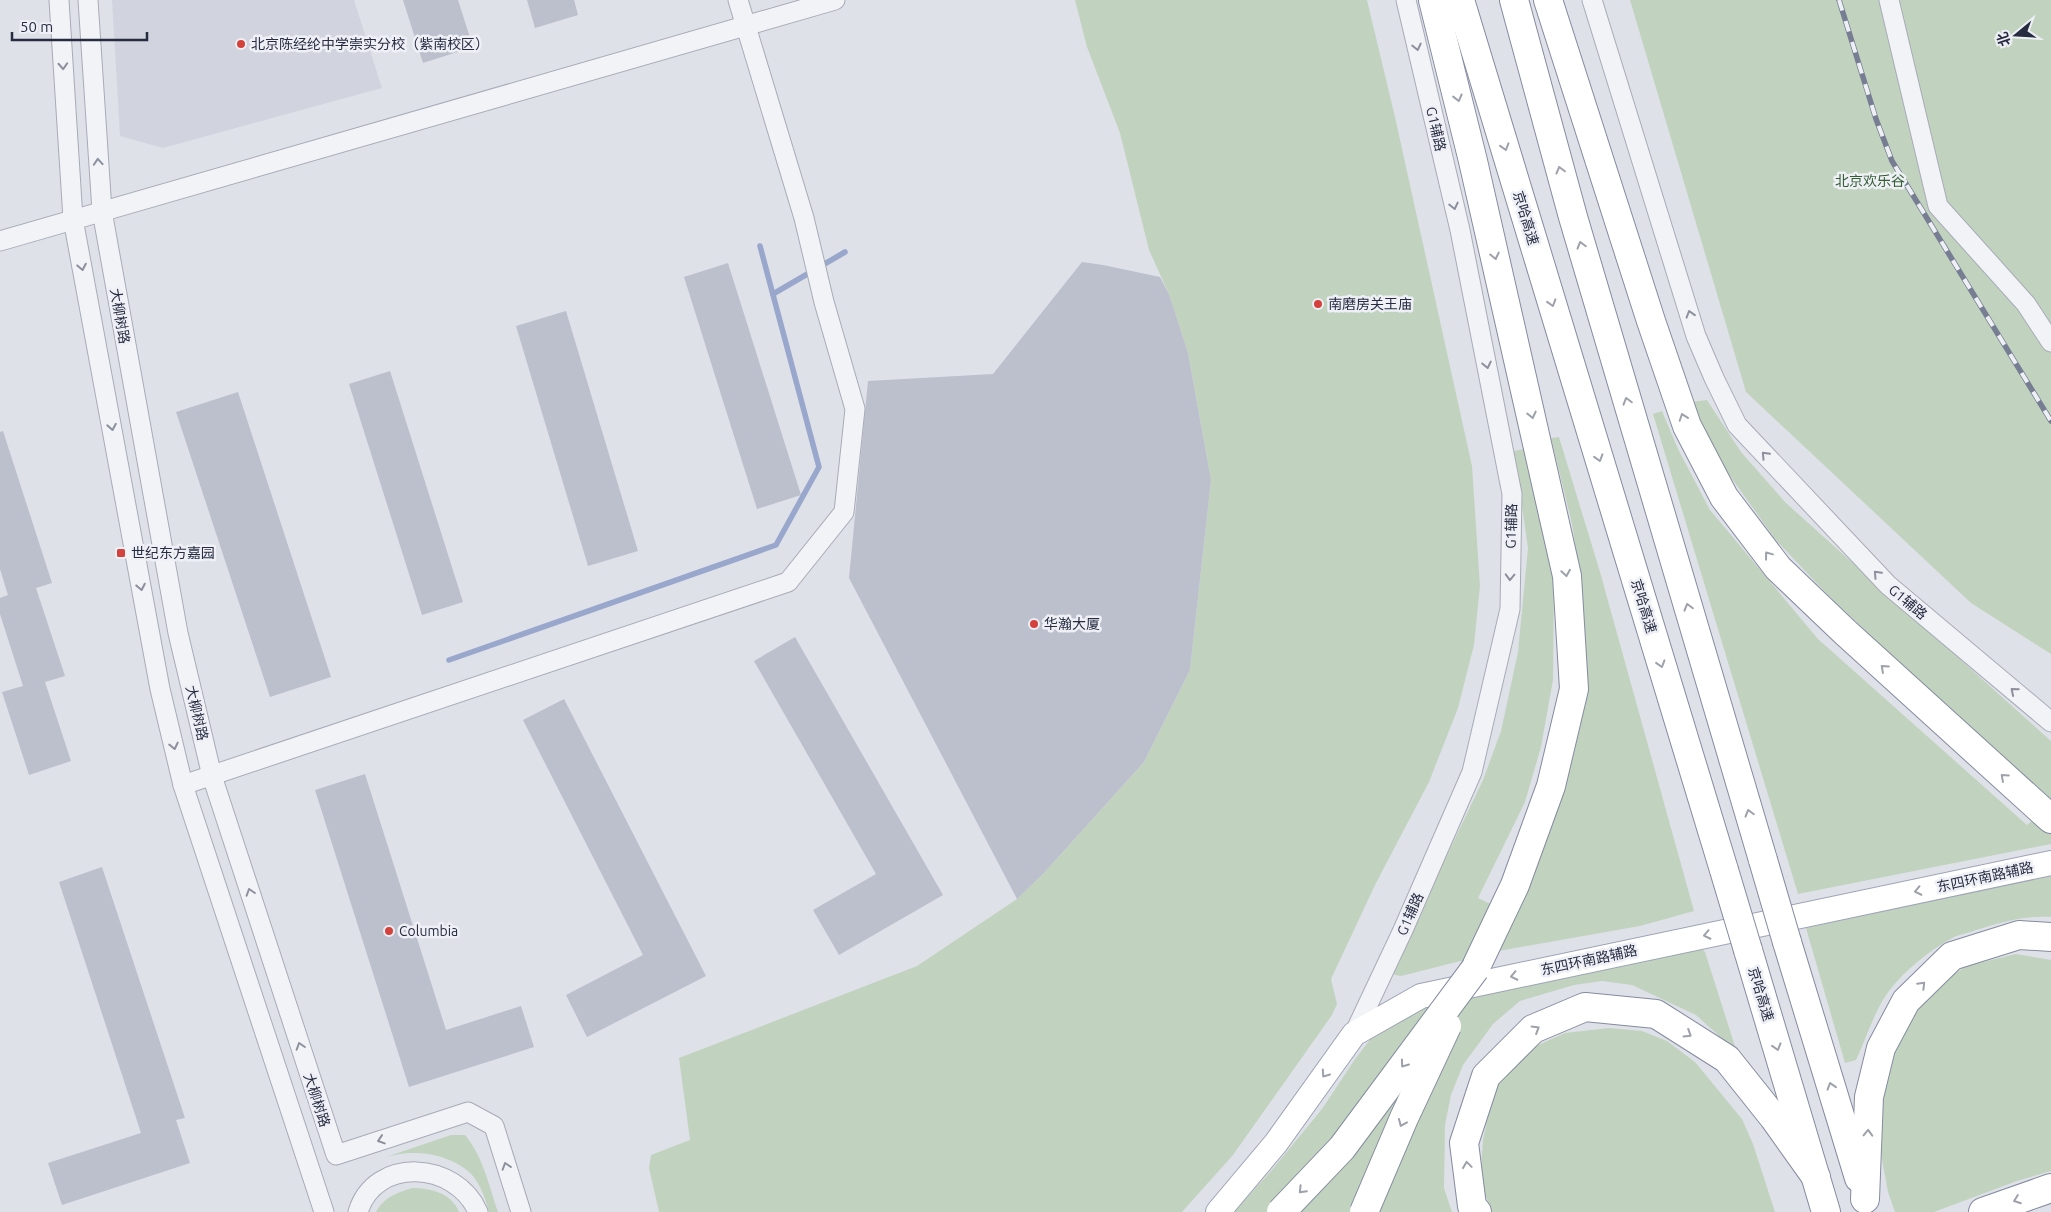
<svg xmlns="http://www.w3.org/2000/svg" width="2051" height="1212" font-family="Ubuntu,'Noto Sans SC',sans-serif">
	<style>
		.built { fill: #d1d3de }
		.green { fill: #c1d3bf }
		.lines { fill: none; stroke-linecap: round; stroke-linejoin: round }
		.stream { stroke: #98a7cb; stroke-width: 5.5 }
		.building { fill: #bcbfcc }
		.minor-casing { stroke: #a8abb7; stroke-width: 21 }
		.major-casing { stroke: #9da3b5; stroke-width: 26 }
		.highway-casing { stroke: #858ba0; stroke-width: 30 }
		.minor { stroke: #f2f3f7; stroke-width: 19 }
		.major { stroke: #fff; stroke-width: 24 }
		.highway { stroke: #fff; stroke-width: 28 }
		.rail-casing { stroke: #777d93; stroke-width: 5.5 }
		.rail { stroke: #eef0f6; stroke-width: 4; stroke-dasharray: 11; stroke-linecap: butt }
		.highway-bridge-casing { stroke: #858ba0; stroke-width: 30; stroke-linecap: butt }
		.highway-bridge { stroke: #fff; stroke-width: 28 }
		.oneway { stroke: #8c909c }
		.oneway2 { stroke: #9ea0aa }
		.poi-dot { fill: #d4423d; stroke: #eef0f6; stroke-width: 2 }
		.labels { text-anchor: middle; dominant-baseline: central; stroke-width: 5; stroke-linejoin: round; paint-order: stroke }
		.poi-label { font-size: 14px; fill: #272c41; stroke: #eef0f6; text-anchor: start }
		.street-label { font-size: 14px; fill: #272c41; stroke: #eef0f6 }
		.park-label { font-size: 14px; fill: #345d34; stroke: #eef0f6 }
	</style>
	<rect width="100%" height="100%" fill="#dfe1e9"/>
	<path class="built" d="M112 0H354L382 88 163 148 120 136Z"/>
	<g class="green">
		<path d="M1075 0H1367L1395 117 1472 466 1480 586 1474 645 1458 708 1429 782 1376 883 1331 979 1337 1004 1332 1015 1233 1155 1182 1212H659L649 1168 651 1155 690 1140 679 1058 917 966 1017 899 1043 874 1144 762 1190 670 1211 480 1188 353 1169 294 1149 250 1120 133 1087 47Z"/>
		<path d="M1630 0H2051V654L1971 603 1746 392Z"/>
		<path d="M1707 400 1741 452 1786 503 2051 741V800L2032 785 1892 656 1825 592 1775 539 1723 466 1691 402Z"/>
		<path d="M1662 411 1678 449 1710 510 1818 639 2027 825 2051 805V844L1798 894 1653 414Z"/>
		<path d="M1559 437 1600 572 1694 911 1640 926 1504 950 1401 976 1395 975 1391 972 1483 780 1501 731 1518 652 1528 548 1514 451 1528 448 1554 584 1553 680 1541 747 1525 802 1478 898 1510 913 1583 657 1582 593 1579 571 1572 524 1551 438Z"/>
		<path d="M2051 875V917C2025 915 2000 923 1976 930 1969 933 1961 934 1954 937 1930 950 1906 969 1889 991 1874 1011 1867 1037 1856 1060L1845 1063 1806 928Z"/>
		<path d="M1701 948 1705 952 1740 1062 1717 1034 1696 1015 1632 985 1602 981 1574 985 1520 1001 1493 1024 1463 1065 1451 1095 1445 1125 1444 1188 1452 1212H1234L1271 1171 1322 1109 1355 1059 1380 1027 1406 1011Z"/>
		<path d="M2016 954 2051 960V1171L2017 1181 1934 1212H1895L1888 1192 1881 1154 1880 1101 1894 1045 1926 994 1966 966Z"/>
		<path d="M1609 1028 1642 1031 1667 1041 1695 1062 1742 1119 1753 1144 1775 1212H1492L1480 1182 1483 1140 1494 1088 1525 1051 1565 1033Z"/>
		<path d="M451 1135H465C483 1156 489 1186 498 1212H489C486 1200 481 1186 473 1176 461 1161 432 1152 413 1153 404 1153 394 1155 386 1157Z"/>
		<path d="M412 1188C430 1188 452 1193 459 1212H376C384 1197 397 1193 412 1188Z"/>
	</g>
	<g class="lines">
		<g class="stream">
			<path d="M773 294 845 252"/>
			<path d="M449 660 776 545 819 467 760 246"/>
		</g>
	</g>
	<g class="building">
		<path d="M403 0H458L473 47 423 63Z"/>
		<path d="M527 0H574L578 15 535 28Z"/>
		<path d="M1082 262 1103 265 1160 277 1169 294 1188 353 1211 480 1190 670 1144 762 1043 874 1017 899 849 578 868 381 993 374Z"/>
		<path d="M728 263 801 495 757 509 684 277Z"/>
		<path d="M566 311 638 551 588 566 516 326Z"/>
		<path d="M390 371 463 602 422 615 349 384Z"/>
		<path d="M238 392 331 677 270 697 176 412Z"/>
		<path d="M3 431 52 583 36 588 65 676 45 682 71 761 29 775 2 692 23 686 0 614V598L8 595 0 569V432Z"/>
		<path d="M795 637 943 895 839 955 813 910 876 874 754 661Z"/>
		<path d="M564 699 706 976 587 1037 566 995 643 955 523 720Z"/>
		<path d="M365 774 446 1030 521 1006 534 1047 409 1087 315 790Z"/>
		<path d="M102 867 185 1118 176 1120 190 1163 62 1205 48 1163 141 1133 59 882Z"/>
	</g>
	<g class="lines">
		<defs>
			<g id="minor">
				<path d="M59 0 73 219 160 689 183 785 324 1212"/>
				<path d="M88 0 102 211 178 633 212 776 336 1155 468 1112 494 1126 521 1212"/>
				<path d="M1592 0 1696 336 1714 378 1737 425 1888 585 2051 722"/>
				<path d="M1889 0 1938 206 2026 304 2051 342"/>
				<path d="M0 241 835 0"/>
				<path d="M183 785 788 582 844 512 855 409 824 302 804 218 738 0"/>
				<path d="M1354 1034 1403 930 1472 772 1510 609 1512 494 1460 230 1406 0"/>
				<path d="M358 1212C375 1156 456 1161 478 1212"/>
			</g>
			<path id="major" d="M1218 1212 1276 1143 1354 1034 1421 996 2051 863"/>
			<g id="highway">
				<path d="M1433 0 1473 161 1567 576 1574 689 1551 786 1515 885 1475 969"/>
				<path d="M1460 0 1724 870"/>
				<path d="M1514 0 1573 217 1763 860"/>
				<path d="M1548 0 1651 321 1687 426 1724 497 1778 568 1845 632 2051 819"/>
				<path d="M1787 942 1859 1178"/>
				<path d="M1748 950 1826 1212"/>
				<path d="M1865 1199 1869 1097 1881 1048 1906 1001 1952 956 2019 935 2051 937"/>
				<path d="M1477 1212 1472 1206 1464 1143 1486 1076 1533 1029 1585 1007 1656 1014 1727 1059 1774 1118 1816 1177"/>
				<path d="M1983 1212 2051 1188"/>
			</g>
		</defs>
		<use href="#minor" class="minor-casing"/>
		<use href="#major" class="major-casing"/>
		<use href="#highway" class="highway-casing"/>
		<use href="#minor" class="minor"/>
		<use href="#major" class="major"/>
		<use href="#highway" class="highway"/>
		<defs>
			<path id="rail" d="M1839 0 1876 119 1892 161 2051 421"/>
		</defs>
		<use href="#rail" class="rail-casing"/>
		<use href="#rail" class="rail"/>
		<defs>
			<g id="highway-bridge">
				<path d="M1763 860 1787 942"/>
				<path d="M1724 870 1748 950"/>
				<path d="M1281 1212 1342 1148 1475 969"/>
				<path d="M1364 1212 1404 1118 1447 1026"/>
			</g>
		</defs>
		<use href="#highway-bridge" class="highway-bridge-casing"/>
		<use href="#highway-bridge" class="highway-bridge"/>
	</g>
	<defs><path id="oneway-chevron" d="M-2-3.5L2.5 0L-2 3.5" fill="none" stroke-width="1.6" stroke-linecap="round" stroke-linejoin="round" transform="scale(1.25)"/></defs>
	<g class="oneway">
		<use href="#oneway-chevron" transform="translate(1417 47) rotate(77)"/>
		<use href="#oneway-chevron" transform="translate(63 66) rotate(87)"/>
		<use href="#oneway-chevron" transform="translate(98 162) rotate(-94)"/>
		<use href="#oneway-chevron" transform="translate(1454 206) rotate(77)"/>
		<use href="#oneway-chevron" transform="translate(82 267) rotate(79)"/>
		<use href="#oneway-chevron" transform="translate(1690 314) rotate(-107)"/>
		<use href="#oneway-chevron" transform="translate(1487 365) rotate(78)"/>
		<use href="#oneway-chevron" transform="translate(112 427) rotate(80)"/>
		<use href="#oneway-chevron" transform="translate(1765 455) rotate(-133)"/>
		<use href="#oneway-chevron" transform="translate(1877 574) rotate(-133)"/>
		<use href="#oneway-chevron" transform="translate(1510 577) rotate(91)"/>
		<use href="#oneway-chevron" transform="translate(141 587) rotate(79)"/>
		<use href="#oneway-chevron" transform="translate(2014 691) rotate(-140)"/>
		<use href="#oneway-chevron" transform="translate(174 746) rotate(77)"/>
		<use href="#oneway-chevron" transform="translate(250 892) rotate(-108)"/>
		<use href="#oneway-chevron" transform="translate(300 1046) rotate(-108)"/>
		<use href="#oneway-chevron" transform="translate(381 1140) rotate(162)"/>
		<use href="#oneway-chevron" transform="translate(506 1166) rotate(-108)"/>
	</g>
	<g class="oneway2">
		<use href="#oneway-chevron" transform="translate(1458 98) rotate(76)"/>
		<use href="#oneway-chevron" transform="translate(1505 147) rotate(73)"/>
		<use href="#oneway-chevron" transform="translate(1560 170) rotate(-105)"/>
		<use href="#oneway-chevron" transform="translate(1581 245) rotate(-106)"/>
		<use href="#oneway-chevron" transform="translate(1495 256) rotate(77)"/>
		<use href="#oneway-chevron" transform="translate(1552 303) rotate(73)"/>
		<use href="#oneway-chevron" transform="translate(1627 401) rotate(-106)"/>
		<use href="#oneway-chevron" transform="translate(1532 415) rotate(77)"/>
		<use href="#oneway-chevron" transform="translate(1683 417) rotate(-109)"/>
		<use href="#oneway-chevron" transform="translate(1599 458) rotate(73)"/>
		<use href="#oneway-chevron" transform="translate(1768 555) rotate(-127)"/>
		<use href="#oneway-chevron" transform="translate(1566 573) rotate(81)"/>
		<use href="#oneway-chevron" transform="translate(1688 607) rotate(-106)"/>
		<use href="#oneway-chevron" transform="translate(1661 664) rotate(73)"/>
		<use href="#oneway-chevron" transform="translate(1884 668) rotate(-138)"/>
		<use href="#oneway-chevron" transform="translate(2004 777) rotate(-138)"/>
		<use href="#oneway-chevron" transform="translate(1749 813) rotate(-106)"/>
		<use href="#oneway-chevron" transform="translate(1918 891) rotate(168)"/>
		<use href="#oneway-chevron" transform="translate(1707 935) rotate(168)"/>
		<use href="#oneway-chevron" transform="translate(1514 976) rotate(168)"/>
		<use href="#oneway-chevron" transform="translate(1922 985) rotate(-45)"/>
		<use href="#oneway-chevron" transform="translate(1536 1029) rotate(-31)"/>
		<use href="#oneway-chevron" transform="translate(1688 1034) rotate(32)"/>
		<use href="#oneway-chevron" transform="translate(1777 1047) rotate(73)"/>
		<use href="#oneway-chevron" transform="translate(1404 1064) rotate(126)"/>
		<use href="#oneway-chevron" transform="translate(1325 1074) rotate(125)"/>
		<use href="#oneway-chevron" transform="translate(1831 1086) rotate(-107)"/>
		<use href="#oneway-chevron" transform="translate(1402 1123) rotate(113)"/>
		<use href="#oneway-chevron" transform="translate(1868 1133) rotate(-88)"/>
		<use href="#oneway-chevron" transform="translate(1467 1165) rotate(-98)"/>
		<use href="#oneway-chevron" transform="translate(1302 1190) rotate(134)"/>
		<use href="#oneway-chevron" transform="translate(2017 1200) rotate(160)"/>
	</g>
	<g class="poi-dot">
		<circle cx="241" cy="44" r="5"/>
		<circle cx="1318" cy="304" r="5"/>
		<rect x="116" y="548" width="10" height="10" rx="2.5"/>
		<circle cx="1034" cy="624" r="5"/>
		<circle cx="389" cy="931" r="5"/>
	</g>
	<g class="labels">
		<g class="poi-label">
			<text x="251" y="44">北京陈经纶中学崇实分校（紫南校区）</text>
			<text x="1328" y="304">南磨房关王庙</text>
			<text x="131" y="553">世纪东方嘉园</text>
			<text x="1044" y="624">华瀚大厦</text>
			<text x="399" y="931">Columbia</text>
		</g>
		<g class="street-label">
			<text transform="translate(1436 129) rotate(77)">G1辅路</text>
			<text transform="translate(1526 218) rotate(73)">京哈高速</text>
			<text transform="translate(120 316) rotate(80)">大柳树路</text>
			<text transform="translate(1511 526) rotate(-89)">G1辅路</text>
			<text transform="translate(1908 602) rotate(40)">G1辅路</text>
			<text transform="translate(1644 606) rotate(73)">京哈高速</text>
			<text transform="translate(197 713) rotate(77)">大柳树路</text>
			<text transform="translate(1985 877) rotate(-12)">东四环南路辅路</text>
			<text transform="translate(1410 914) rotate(-66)">G1辅路</text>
			<text transform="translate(1589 960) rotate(-12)">东四环南路辅路</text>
			<text transform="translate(1761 994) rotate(73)">京哈高速</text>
			<text transform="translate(317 1100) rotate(72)">大柳树路</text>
		</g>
		<g class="park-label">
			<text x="1870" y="181">北京欢乐谷</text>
		</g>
	</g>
	<g transform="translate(2016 35) rotate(252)" stroke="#eef0f6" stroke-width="4" paint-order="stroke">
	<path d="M0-4L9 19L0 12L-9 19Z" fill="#272c41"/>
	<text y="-8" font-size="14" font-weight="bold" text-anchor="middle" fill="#272c41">北</text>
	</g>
	<path d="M12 32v8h135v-8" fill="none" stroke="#272c41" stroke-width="2.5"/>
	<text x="20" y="32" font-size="15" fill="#272c41" stroke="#eef0f6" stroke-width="4" paint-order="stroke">50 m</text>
</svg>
